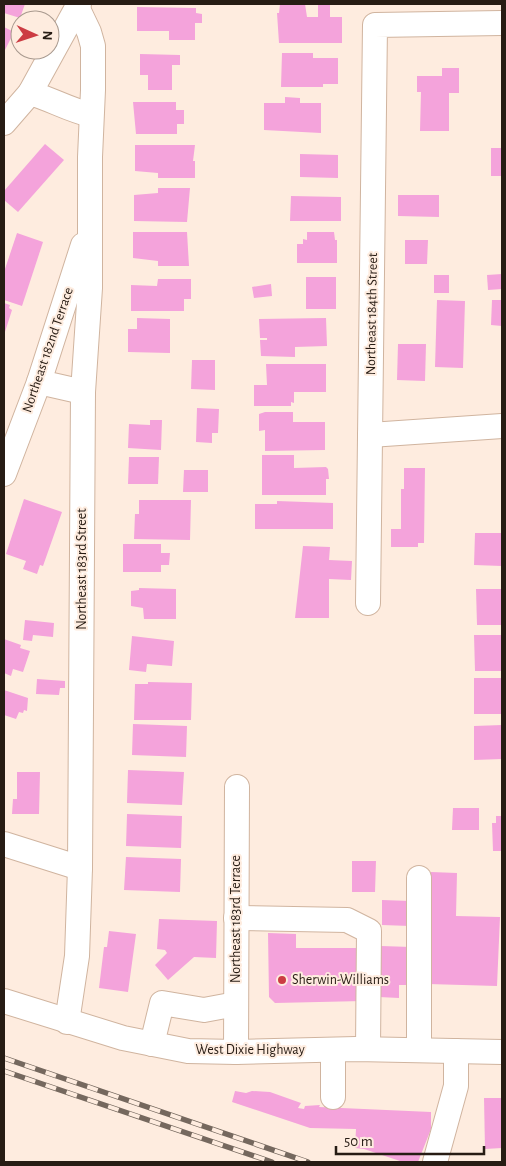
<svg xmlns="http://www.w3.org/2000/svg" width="506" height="1166" font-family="'Alegreya Sans',sans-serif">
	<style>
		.building { fill: #f4a3db }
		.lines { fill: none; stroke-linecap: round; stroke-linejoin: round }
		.minor-casing { stroke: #d0b49f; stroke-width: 26 }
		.minor { stroke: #fff; stroke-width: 24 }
		.rail-casing { stroke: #75685e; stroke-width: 5.5 }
		.rail { stroke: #feecdf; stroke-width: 4; stroke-dasharray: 11; stroke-linecap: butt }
		.poi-dot { fill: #cc3c43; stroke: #feecdf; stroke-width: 2 }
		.labels { text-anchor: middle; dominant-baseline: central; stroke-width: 4; stroke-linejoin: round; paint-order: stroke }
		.street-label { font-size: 14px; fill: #271c14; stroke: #feecdf }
		.poi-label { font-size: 14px; fill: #271c14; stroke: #feecdf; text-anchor: start }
	</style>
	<rect width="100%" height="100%" fill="#feecdf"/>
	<g class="building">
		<path d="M4 4H25L20 18 4 13Z"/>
		<path d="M280 4H305L307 17H318V4H330V17H342V43H279L277 13H279Z"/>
		<path d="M137 7 196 8V13L202 14V23H195V40H169V31H137Z"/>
		<path d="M4 27 14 32 4 52Z"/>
		<path d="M282 53H313V58H338V84H323V87H281Z"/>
		<path d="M140 54 180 55V65H172V90H148V75H140Z"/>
		<path d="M442 68H459V93H449V131H420L421 92H417V76H442Z"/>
		<path d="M285 97 300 98V103H321V133L264 130V103H285Z"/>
		<path d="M133 102H176V110H184V124H177V134H136Z"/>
		<path d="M45 144 64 160 18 212 4 200V191Z"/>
		<path d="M135 145H195L193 161H195V178H158V173L135 171Z"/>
		<rect x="491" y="148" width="11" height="28"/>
		<path d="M300 154 338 155V178L300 177Z"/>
		<path d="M158 188H190L187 222 134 221V195L158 193Z"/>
		<path d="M398 195H439V217L398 216Z"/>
		<path d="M291 196 341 197V221H290Z"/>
		<path d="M133 232H187L189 266H158V261L133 258Z"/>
		<path d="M307 232H334L335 240H337V263H297V244H303V239L307 240Z"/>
		<path d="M17 233 43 242 22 306 4 300V272Z"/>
		<path d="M405 240H428L427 264H405Z"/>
		<path d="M502 274V289L488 290 487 275Z"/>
		<rect x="434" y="275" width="15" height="18"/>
		<rect x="306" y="277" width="30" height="32"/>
		<path d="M158 279H191V299H184V311H131V285L157 286Z"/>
		<path d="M271 284 272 296 254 298 252 287Z"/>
		<path d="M437 300 465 301 463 368 435 367Z"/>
		<path d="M492 300H502V326L491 325Z"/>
		<path d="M4 303 10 305 9 308 12 310 4 335Z"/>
		<path d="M137 318 170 319V353L128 352V329H137Z"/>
		<path d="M326 318 327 346 295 347V357L261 356 260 340H267V338H260L259 319Z"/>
		<path d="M398 344H426L425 381 397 380Z"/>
		<path d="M192 360H215V390L191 389Z"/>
		<path d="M266 364H326V392H294V403L291 402V406H254V385H267Z"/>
		<path d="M197 408 219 409 218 433H212V443L196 442Z"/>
		<path d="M265 412H293V422H325V450L265 451V430L259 431V414Z"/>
		<path d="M150 420H162L161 450 128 448 129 424 150 425Z"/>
		<path d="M262 455H294V468L326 467 328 469 329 479H326V495H262Z"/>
		<path d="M129 457H159L158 484H128Z"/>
		<path d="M404 468H425L424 543H418V547H391V529H401V489H404Z"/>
		<path d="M184 470H208V492H183Z"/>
		<path d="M24 499 62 512 43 566 40 565 37 574 23 569 26 561 6 554Z"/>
		<path d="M139 500H191L190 540 134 539 135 514H139Z"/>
		<path d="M277 501 333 503V529H255V504H277Z"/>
		<path d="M475 533H502V566L474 565Z"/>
		<path d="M123 544H161V553H170L169 565H161V572H123Z"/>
		<path d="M303 546 330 547 329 560 352 561 351 580 329 579V618H295Z"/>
		<path d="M139 588 176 589V619H144L143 608 131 606V591L139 590Z"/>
		<path d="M476 589H502V625H477Z"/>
		<path d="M25 620 54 623 53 637 33 635 32 641 23 640Z"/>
		<path d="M474 635H502V671H475Z"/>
		<path d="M132 636 174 641 172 666 147 664 146 672 129 670Z"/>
		<path d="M4 639 21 645 20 648 30 651 23 672 13 669 11 676 4 673Z"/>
		<rect x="474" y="678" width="28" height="36"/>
		<path d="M37 679 65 681V688H60L59 695 36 694Z"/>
		<path d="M148 682 192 683 191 720H134L135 684H148Z"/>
		<path d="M4 690 28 698 27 711 24 710 23 713 19 712 16 719 4 715Z"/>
		<path d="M133 724 187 726 186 757 132 755Z"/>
		<path d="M502 725V759L474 760V726Z"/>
		<path d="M128 770 184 772 182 805 127 803Z"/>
		<path d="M17 772H40L39 814H12L13 799H17Z"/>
		<path d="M453 808H479V830H452Z"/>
		<path d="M127 814 182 816 181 848 126 846Z"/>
		<path d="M496 816H502V851H493L492 823H496Z"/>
		<path d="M126 857 181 859 180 892 124 890Z"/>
		<path d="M352 861H376L375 892H352Z"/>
		<path d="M431 872 457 873 456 916 500 917 497 986 428 984Z"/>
		<path d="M382 900 411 901 410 926 382 925Z"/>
		<path d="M159 919 217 921 216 958 194 957 168 980 155 965 167 953 165 950 157 949Z"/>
		<path d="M109 931 136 934 128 992 99 988 104 947H107Z"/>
		<path d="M268 933 296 934V948H363V1001L275 1003 269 997Z"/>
		<path d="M381 946 411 947 409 985H399V998L379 997Z"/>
		<path d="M235 1091 246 1093 252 1091 270 1092 301 1103 298 1108 304 1109 305 1106 320 1105 319 1107 431 1112V1129L418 1162H403L364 1149 355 1148 356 1129 310 1128 232 1102Z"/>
		<path d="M484 1098H502V1148L485 1149Z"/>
	</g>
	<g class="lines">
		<defs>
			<g id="minor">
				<path d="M30 93C51 99 69 110 91 115"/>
				<path d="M4 123 30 93 79 4"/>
				<path d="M39 382 83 392"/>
				<path d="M370 435 502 426"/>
				<path d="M4 474 39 382 83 245"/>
				<path d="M368 603 375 25 502 23"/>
				<path d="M4 844 80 868"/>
				<path d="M419 878V1050"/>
				<path d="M236 918 347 920 369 931 368 1049"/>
				<path d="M4 1001 123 1038 188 1051 236 1052 356 1049 502 1052"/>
				<path d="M67 1022 77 956 80 868 83 392 90 288V157L93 90V46L89 32 78 9"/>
				<path d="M152 1044 162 1003 204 1010 236 1004"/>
				<path d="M333 1050V1097"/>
				<path d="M236 1052 237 787"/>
				<path d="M435 1162 456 1086V1051"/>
			</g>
		</defs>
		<use href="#minor" class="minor-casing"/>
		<use href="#minor" class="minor"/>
		<defs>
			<g id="rail">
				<path d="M4 1058 308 1162"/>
				<path d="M4 1071 272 1162"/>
			</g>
		</defs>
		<use href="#rail" class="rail-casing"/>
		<use href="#rail" class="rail"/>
	</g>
	<circle class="poi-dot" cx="282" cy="980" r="5"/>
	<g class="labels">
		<g class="street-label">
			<text transform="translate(372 314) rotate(-89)">Northeast 184th Street</text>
			<text transform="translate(48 350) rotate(-71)">Northeast 182nd Terrace</text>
			<text transform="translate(82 569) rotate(-90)">Northeast 183rd Street</text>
			<text transform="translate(236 919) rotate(-90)">Northeast 183rd Terrace</text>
			<text x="250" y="1050">West Dixie Highway</text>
		</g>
		<g class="poi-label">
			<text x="292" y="980">Sherwin-Williams</text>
		</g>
	</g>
	<rect width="506" height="1166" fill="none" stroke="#271c14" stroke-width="10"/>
	<g transform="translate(35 35) rotate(93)"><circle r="24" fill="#feecdf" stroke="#a8998e"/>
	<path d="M0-4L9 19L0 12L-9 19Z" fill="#cc3c43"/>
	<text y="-8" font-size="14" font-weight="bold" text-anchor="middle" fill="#271c14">N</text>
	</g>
	<path d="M336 1146v8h148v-8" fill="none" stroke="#271c14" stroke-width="2.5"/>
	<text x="344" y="1146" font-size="15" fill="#271c14" stroke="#feecdf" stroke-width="4" paint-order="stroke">50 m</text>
</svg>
